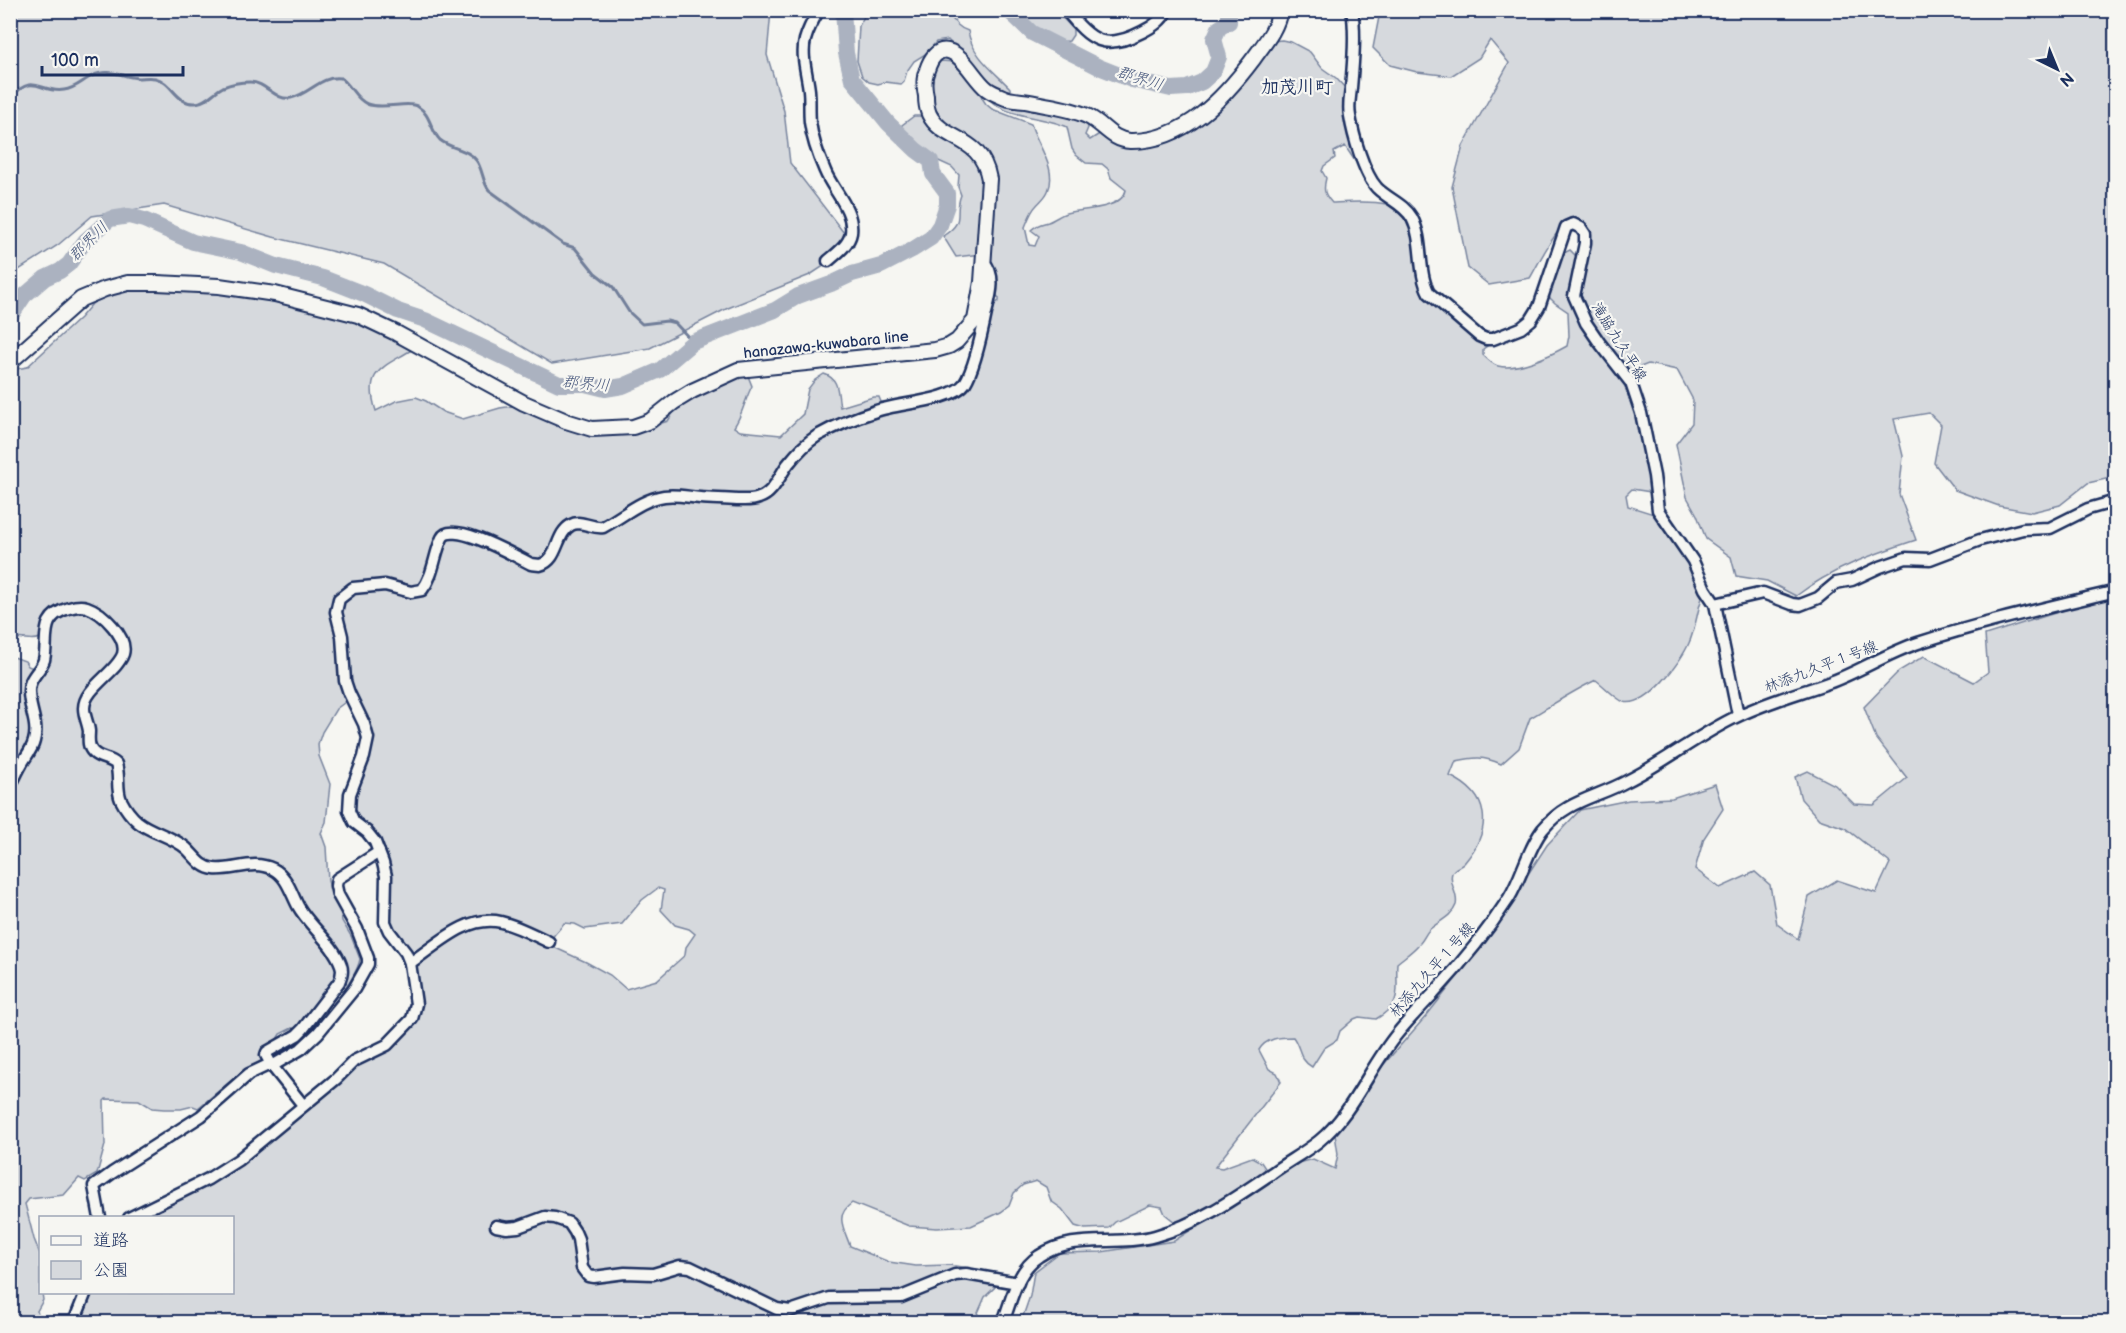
<svg xmlns="http://www.w3.org/2000/svg" width="2126" height="1333" font-family="'Balsamiq Sans','Klee One',sans-serif">
	<style>
		.green { fill: #d6d9dd; stroke: #78849e; stroke-width: 1.5 }
		.lines { fill: none; stroke-linecap: round; stroke-linejoin: round }
		.stream { stroke: #717e99; stroke-width: 3 }
		.river { stroke: #abb2c0; stroke-width: 16 }
		.minor-casing { stroke: #1b2f5e; stroke-width: 15 }
		.major-casing { stroke: #1b2f5e; stroke-width: 18 }
		.minor { stroke: #f6f6f2; stroke-width: 10 }
		.major { stroke: #f6f6f2; stroke-width: 14 }
		.labels { text-anchor: middle; dominant-baseline: central; stroke-width: 4.5; stroke-linejoin: round; paint-order: stroke }
		.street-label { font-size: 15px; fill: #1b2f5e; stroke: #f6f6f2 }
		.water-label { font-size: 16px; font-style: italic; fill: #46567b; stroke: #f6f6f2 }
		.quarter-label { font-size: 18px; font-weight: bold; fill: #1b2f5e; stroke: #f6f6f2 }
	</style>
	<rect width="100%" height="100%" fill="#f6f6f2"/>
	<filter id="ink" filterUnits="userSpaceOnUse"><feTurbulence type="fractalNoise" baseFrequency=".0167" numOctaves="2"/><feDisplacementMap in="SourceGraphic" scale="12" xChannelSelector="R" yChannelSelector="G"/><feConvolveMatrix kernelMatrix="1 2 1 2 8 2 1 2 1" color-interpolation-filters="sRGB"/></filter>
	<g filter="url(#ink)">
		<g class="green">
			<path d="M10 11H771L767 55 784 111 790 163 854 246 810 275 728 308 650 348 552 364 384 264 273 237 164 205 92 216 58 245 11 275Z"/>
			<path d="M867 11H948C952 20 958 28 968 31 972 56 994 71 1010 88V93L993 88 948 40 936 42 927 53 914 61 907 71 904 81 901 84 885 82 878 84 869 82 862 76 857 61 859 26Z"/>
			<path d="M1014 11H1056L1073 29V35L1069 41C1062 42 1055 42 1049 38 1038 30 1024 20 1014 11Z"/>
			<path d="M1375 11H2115V477L2088 483 2060 505 2032 512 1999 506 1955 490 1934 463 1941 425 1929 413 1894 419 1903 456 1899 494 1916 540C1873 554 1833 568 1796 596L1767 581 1736 576 1731 557 1706 539 1697 515 1687 497 1676 444 1692 423 1693 400 1677 370 1648 364 1628 372 1598 337 1579 297 1590 235C1572 188 1540 262 1530 278L1489 285 1468 268 1452 187 1463 146 1509 63 1490 40 1479 58 1451 76 1417 72 1390 65 1373 48 1379 17Z"/>
			<path d="M1282 40 1291 42 1310 52 1322 68 1336 78 1347 90V117L1359 159 1355 161 1345 146 1334 152 1335 158 1324 166 1322 171 1326 178C1323 190 1324 194 1332 203 1352 202 1394 198 1407 215 1415 226 1417 247 1419 260 1420 271 1419 282 1424 292 1431 304 1464 328 1476 338L1482 340 1487 346 1483 349V355C1487 359 1493 365 1498 366 1518 371 1551 355 1567 346L1569 336 1568 312 1555 303 1547 295C1551 278 1552 257 1570 250L1577 257 1576 268 1570 287 1572 301 1592 341 1622 376 1635 402 1651 492 1632 489 1626 495 1628 506 1657 515C1669 539 1698 553 1704 581 1706 591 1701 599 1699 608 1696 620 1694 632 1689 643 1681 662 1647 708 1624 702 1618 701 1603 685 1596 680 1573 691 1552 705 1530 718L1519 748 1501 764C1483 756 1475 757 1456 761L1450 776C1490 795 1493 828 1465 862 1462 867 1454 867 1452 873 1448 884 1459 894 1456 905 1452 917 1437 922 1429 930 1425 934 1423 941 1418 945 1412 952 1404 957 1397 963 1395 989 1405 1002 1376 1019L1359 1017 1354 1019 1340 1031 1337 1040 1324 1048 1312 1067C1299 1060 1301 1048 1293 1037 1280 1037 1266 1038 1259 1050L1269 1069 1277 1073 1281 1082 1215 1167 1222 1168 1252 1157 1261 1162 1267 1171C1247 1184 1198 1222 1175 1222L1165 1214 1162 1207 1150 1205 1115 1222 1109 1228 1085 1229 1075 1226 1062 1209 1051 1201 1046 1187 1036 1181 1023 1185 1014 1193 1009 1206 1001 1212 971 1226 937 1228 909 1226 852 1203C834 1216 844 1228 850 1246L889 1262 916 1266 949 1265 981 1270 999 1275 995 1287 985 1297 974 1322H83L79 1319 89 1293 232 1292V1218L154 1217 159 1206 226 1171 334 1084 350 1068 360 1060 384 1050 392 1044 416 1017 418 1004 413 970C423 954 455 931 473 925 485 920 498 923 510 927L586 962 610 975 626 989 657 980 685 955 686 947 695 934 689 929 675 925 661 910 664 890 658 888 642 900 622 924 585 929 575 924 564 923C560 930 554 933 551 940 481 909 482 911 421 954L411 953 407 950C402 942 391 933 389 924 385 912 389 900 389 888 389 874 386 860 381 848 374 832 355 825 352 814 344 785 377 760 369 731 366 717 354 705 350 690 345 673 347 654 344 636 343 627 339 618 340 609 340 605 341 600 344 597 364 572 399 599 422 593 437 577 433 549 448 534 481 537 507 561 538 568L549 564 566 531C581 518 587 532 601 530 616 528 634 508 650 503 670 495 689 501 710 502 724 502 738 503 752 503 782 495 790 455 820 438 844 425 872 413 897 407 926 400 948 405 969 382L992 306 999 301V298L994 293C996 276 992 272 989 257 988 252 990 244 990 239 991 218 997 184 990 165 977 129 931 138 929 89 928 76 931 70 940 61L957 62 979 87 982 98 986 104 992 109 1031 124C1037 145 1058 169 1048 191 1045 198 1040 201 1036 206 1031 211 1028 220 1025 227L1029 245 1035 246 1039 236 1031 230C1037 224 1041 224 1048 222 1054 220 1060 215 1066 213 1081 209 1122 210 1126 190L1111 178 1108 169 1102 164 1086 163 1076 155 1072 149 1067 127C1048 117 993 116 987 94L1005 101 1075 115 1086 119 1088 128 1085 135 1090 140 1101 133C1113 144 1129 145 1145 143 1202 133 1241 87 1272 41Z"/>
			<path d="M914 116H922L929 120 978 159 985 186 981 254 956 257 943 236C967 220 953 215 961 195L958 187 959 175 952 167 930 157 901 130 902 125Z"/>
			<path d="M133 288H202L295 304 358 320 413 349C383 368 363 370 376 411L396 401 416 397 426 401 443 412 463 419 500 408 520 405 554 420 652 426 668 421 680 402 745 374 748 376 752 386C745 399 743 414 734 427L740 431 781 435 803 414 808 389 815 380 824 374C840 379 837 393 840 407L873 397H879L881 402 875 408 818 433 770 487 754 497 665 494 603 525 578 521 541 564 449 530 421 589 385 583 337 598 348 700 336 709 322 732 318 744 319 756 330 784 326 822 321 833 326 847 328 881 331 891 340 908 342 921 351 936 360 959C356 981 316 1029 298 1042 289 1048 278 1054 268 1057L294 1039 344 974 278 871 214 868 139 821 124 803 119 767 97 753 85 707 124 656 111 621 69 605 40 638C32 642 24 637 15 639L11 635V370L27 367 80 318 97 298Z"/>
			<path d="M2115 597V1322H1021L1030 1296 1034 1272 1059 1253 1101 1252 1174 1241 1290 1165 1313 1159 1335 1169 1338 1154 1334 1128 1371 1079 1427 1015 1478 951 1547 845 1580 810 1629 800 1672 798 1715 784 1723 809 1704 838 1695 869 1720 888 1755 872 1770 885 1777 924 1798 939 1809 897 1837 880 1876 893 1890 863 1845 828 1819 819 1801 799 1795 777 1808 771 1835 785 1854 804 1874 805 1907 778 1876 738 1864 707 1899 671 1924 656 1974 682 1988 672 1985 635 2093 601Z"/>
			<path d="M73 609 92 612 122 641 120 657 85 698 87 743 111 762 124 808 181 846 208 870 247 867 274 872 341 973 302 1028H292L280 1034 265 1059 244 1070 198 1108 193 1106 181 1109H164L152 1108 139 1100 106 1099 104 1101 105 1145 97 1174 85 1181 79 1178 64 1195 29 1199 25 1204 34 1239 40 1254V1292L42 1293 43 1300 37 1311 41 1322H11V788L32 752 31 691 52 622Z"/>
			<path d="M11 656 25 661 28 666 36 669 29 679 33 739 11 781Z"/>
		</g>
		<g class="lines">
			<path class="stream" d="M10 98C35 71 40 94 64 90 75 89 82 81 92 76 108 68 121 76 137 78 143 78 149 77 155 78 173 82 176 105 196 103 207 102 213 92 223 87 230 84 242 82 250 82 266 82 275 101 291 98 310 94 321 75 341 78 351 85 355 99 367 104 382 110 408 101 417 106 431 114 430 130 440 140 451 149 468 149 476 160 483 169 482 181 489 190L563 244 575 248 595 273 613 287 629 312 642 324 667 321 675 323 693 342"/>
			<g class="river">
				<path d="M1008 10 1032 33 1099 67 1132 80 1171 89 1187 88 1202 82 1213 72 1219 57 1214 39 1219 28 1229 22V10"/>
				<path d="M10 317 24 296 45 278 60 271 69 264 85 241 110 219 129 216 144 220 193 242 241 252 276 266 323 278 364 294 398 311 425 320 559 384H585L605 389 623 386 660 370 693 342 775 310 798 296 831 284 852 274 881 266 912 250 931 238 940 225 947 205V193L933 174 931 161 916 150 888 123 852 79 846 53 843 10"/>
			</g>
			<defs>
				<g id="minor">
					<path d="M819 10C813 20 808 29 805 40 801 56 807 73 809 90 810 100 809 111 810 122 812 138 818 155 825 171 833 191 854 209 851 233 849 245 836 254 828 261"/>
					<path d="M1066 10C1091 42 1105 51 1142 32 1152 27 1162 21 1167 10"/>
					<path d="M1352 10C1356 33 1353 65 1351 88 1350 98 1348 106 1350 116 1353 135 1364 174 1377 188 1388 199 1404 204 1412 218 1424 241 1417 271 1429 293L1479 336 1486 339H1493L1521 328 1531 320 1539 307 1566 227 1573 224 1581 228 1585 234V243L1574 296 1586 323 1599 342 1631 383 1641 413 1654 476 1658 510 1693 561 1705 589 1715 604 1738 715"/>
					<path d="M1715 604 1763 593 1792 604 1800 605 1818 598 1836 583 1852 580 1880 567 1906 558 1930 559 1980 540 2023 529 2050 528 2088 509 2116 501"/>
					<path d="M10 785C15 779 17 771 21 765 25 757 32 750 34 741 39 724 29 709 29 692 28 678 40 672 44 660 49 638 38 617 69 608 75 606 81 605 87 607 102 612 128 637 123 654 117 672 84 688 84 708 84 716 88 723 89 731 89 738 87 746 93 752 99 759 110 758 116 764 120 776 116 789 121 800 125 808 131 816 138 822 152 833 172 836 186 848 195 856 201 868 214 869 234 871 253 859 273 869 287 876 291 893 298 906 309 926 333 943 341 965 343 971 342 976 339 982L303 1029 297 1035 267 1052 266 1055 272 1066 303 1105"/>
					<path d="M410 963C437 945 467 914 501 922 518 926 534 935 549 942"/>
					<path d="M100 1218 94 1186 112 1173 201 1116 249 1074 266 1066H272L301 1049 318 1033 354 989 368 964V958L357 929 338 895 336 886 337 879 379 852"/>
					<path d="M129 1218 208 1179 238 1160 336 1079 354 1061 387 1045 412 1019 416 1004 410 963 406 953 389 931 385 922 386 876 383 863 375 842 367 832 354 822 349 811 350 794 364 757 368 738 364 724 349 693 345 681 342 636 336 612 339 599 353 588 385 585 411 592 422 590C434 575 434 555 442 538 451 519 517 557 531 564L540 565C559 560 555 534 571 525 581 519 592 529 603 527 624 516 640 500 664 496 676 494 688 497 700 498 712 499 724 499 737 500 744 500 752 501 759 498 774 493 779 476 788 464 796 454 806 443 817 436 835 426 857 417 876 411 898 403 953 401 965 383 975 367 982 333 986 313 990 297 997 276 984 262"/>
					<path d="M496 1226 507 1228 518 1227 545 1217 555 1218 569 1223 575 1232 578 1239 582 1268 588 1276 594 1277 625 1273 653 1274 680 1266 690 1267 777 1309 790 1311 829 1298 901 1297 955 1275 966 1274 1018 1283"/>
					<path d="M74 1322 86 1292"/>
					<path d="M1003 1322C1012 1299 1017 1270 1039 1256 1074 1232 1116 1247 1155 1236 1198 1224 1235 1198 1272 1173 1287 1162 1304 1153 1319 1141 1353 1113 1369 1068 1397 1034 1409 1019 1422 1006 1435 992 1462 963 1487 932 1509 898 1522 877 1528 848 1543 829 1567 800 1596 798 1627 781 1665 762 1698 735 1736 717 1766 702 1797 694 1828 683 1859 672 1887 653 1918 643 1983 622 2050 607 2116 591"/>
				</g>
				<path id="major" d="M10 362 81 299 105 289 128 283H157L219 286 275 294 358 315 396 333 524 403 566 421 592 429 633 427 650 421 674 402 692 391 738 370 935 350 949 346 957 341 975 320 982 282 989 179C981 134 943 143 929 114 927 109 926 102 926 96 924 87 923 79 927 70 930 60 937 48 948 51 963 54 975 80 987 89 991 92 998 95 1003 97 1011 101 1021 100 1030 102 1048 106 1070 108 1087 116 1103 123 1111 140 1130 141 1184 142 1224 98 1254 58 1264 44 1277 29 1280 10"/>
			</defs>
			<use href="#minor" class="minor-casing"/>
			<use href="#major" class="major-casing"/>
			<use href="#minor" class="minor"/>
			<use href="#major" class="major"/>
		</g>
	</g>
	<g class="labels">
		<g class="street-label">
			<text transform="translate(1619 342) rotate(58)">滝脇九久平線</text>
			<text transform="translate(826 345) rotate(-6)">hanazawa-kuwabara line</text>
			<text transform="translate(1821 667) rotate(-21)">林添九久平１号線</text>
			<text transform="translate(1432 970) rotate(-49)">林添九久平１号線</text>
		</g>
		<g class="water-label">
			<text transform="translate(1140 79) rotate(17)">郡界川</text>
			<text transform="translate(89 242) rotate(-45)">郡界川</text>
			<text transform="translate(586 384) rotate(5)">郡界川</text>
		</g>
		<g class="quarter-label">
			<text x="1297" y="87">加茂川町</text>
		</g>
	</g>
	<rect width="2126" height="1333" fill="none" stroke="#f6f6f2" stroke-width="36"/>
	<rect x="18" y="18" width="2090" height="1297" fill="none" stroke="#1b2f5e" stroke-width="2" filter="url(#ink)"/>
	<rect x="39" y="1216" width="195" height="78" fill="#f6f6f2" stroke="#9ea6b7" stroke-width="1.5"/>
	<rect x="51" y="1236" width="30" height="9" fill="#f6f6f2" stroke="#9ea6b7" stroke-width="1.5"/>
	<text x="93" y="1246" font-size="18" fill="#1b2f5e">道路</text>
	<rect x="51" y="1261" width="30" height="18" fill="#d6d9dd" stroke="#9ea6b7" stroke-width="1.5"/>
	<text x="93" y="1276" font-size="18" fill="#1b2f5e">公園</text>
	<g transform="translate(2057 69) rotate(137)" stroke="#f6f6f2" stroke-width="4.5" paint-order="stroke">
	<path d="M0-4.5L10 22L0 15L-10 22Z" fill="#1b2f5e"/>
	<text y="-9" font-size="16" font-weight="bold" text-anchor="middle" fill="#1b2f5e">N</text>
	</g>
	<path d="M42 66v9h141v-9" fill="none" stroke="#1b2f5e" stroke-width="3"/>
	<text x="51" y="66" font-size="18" fill="#1b2f5e" stroke="#f6f6f2" stroke-width="4.5" paint-order="stroke">100 m</text>
</svg>
